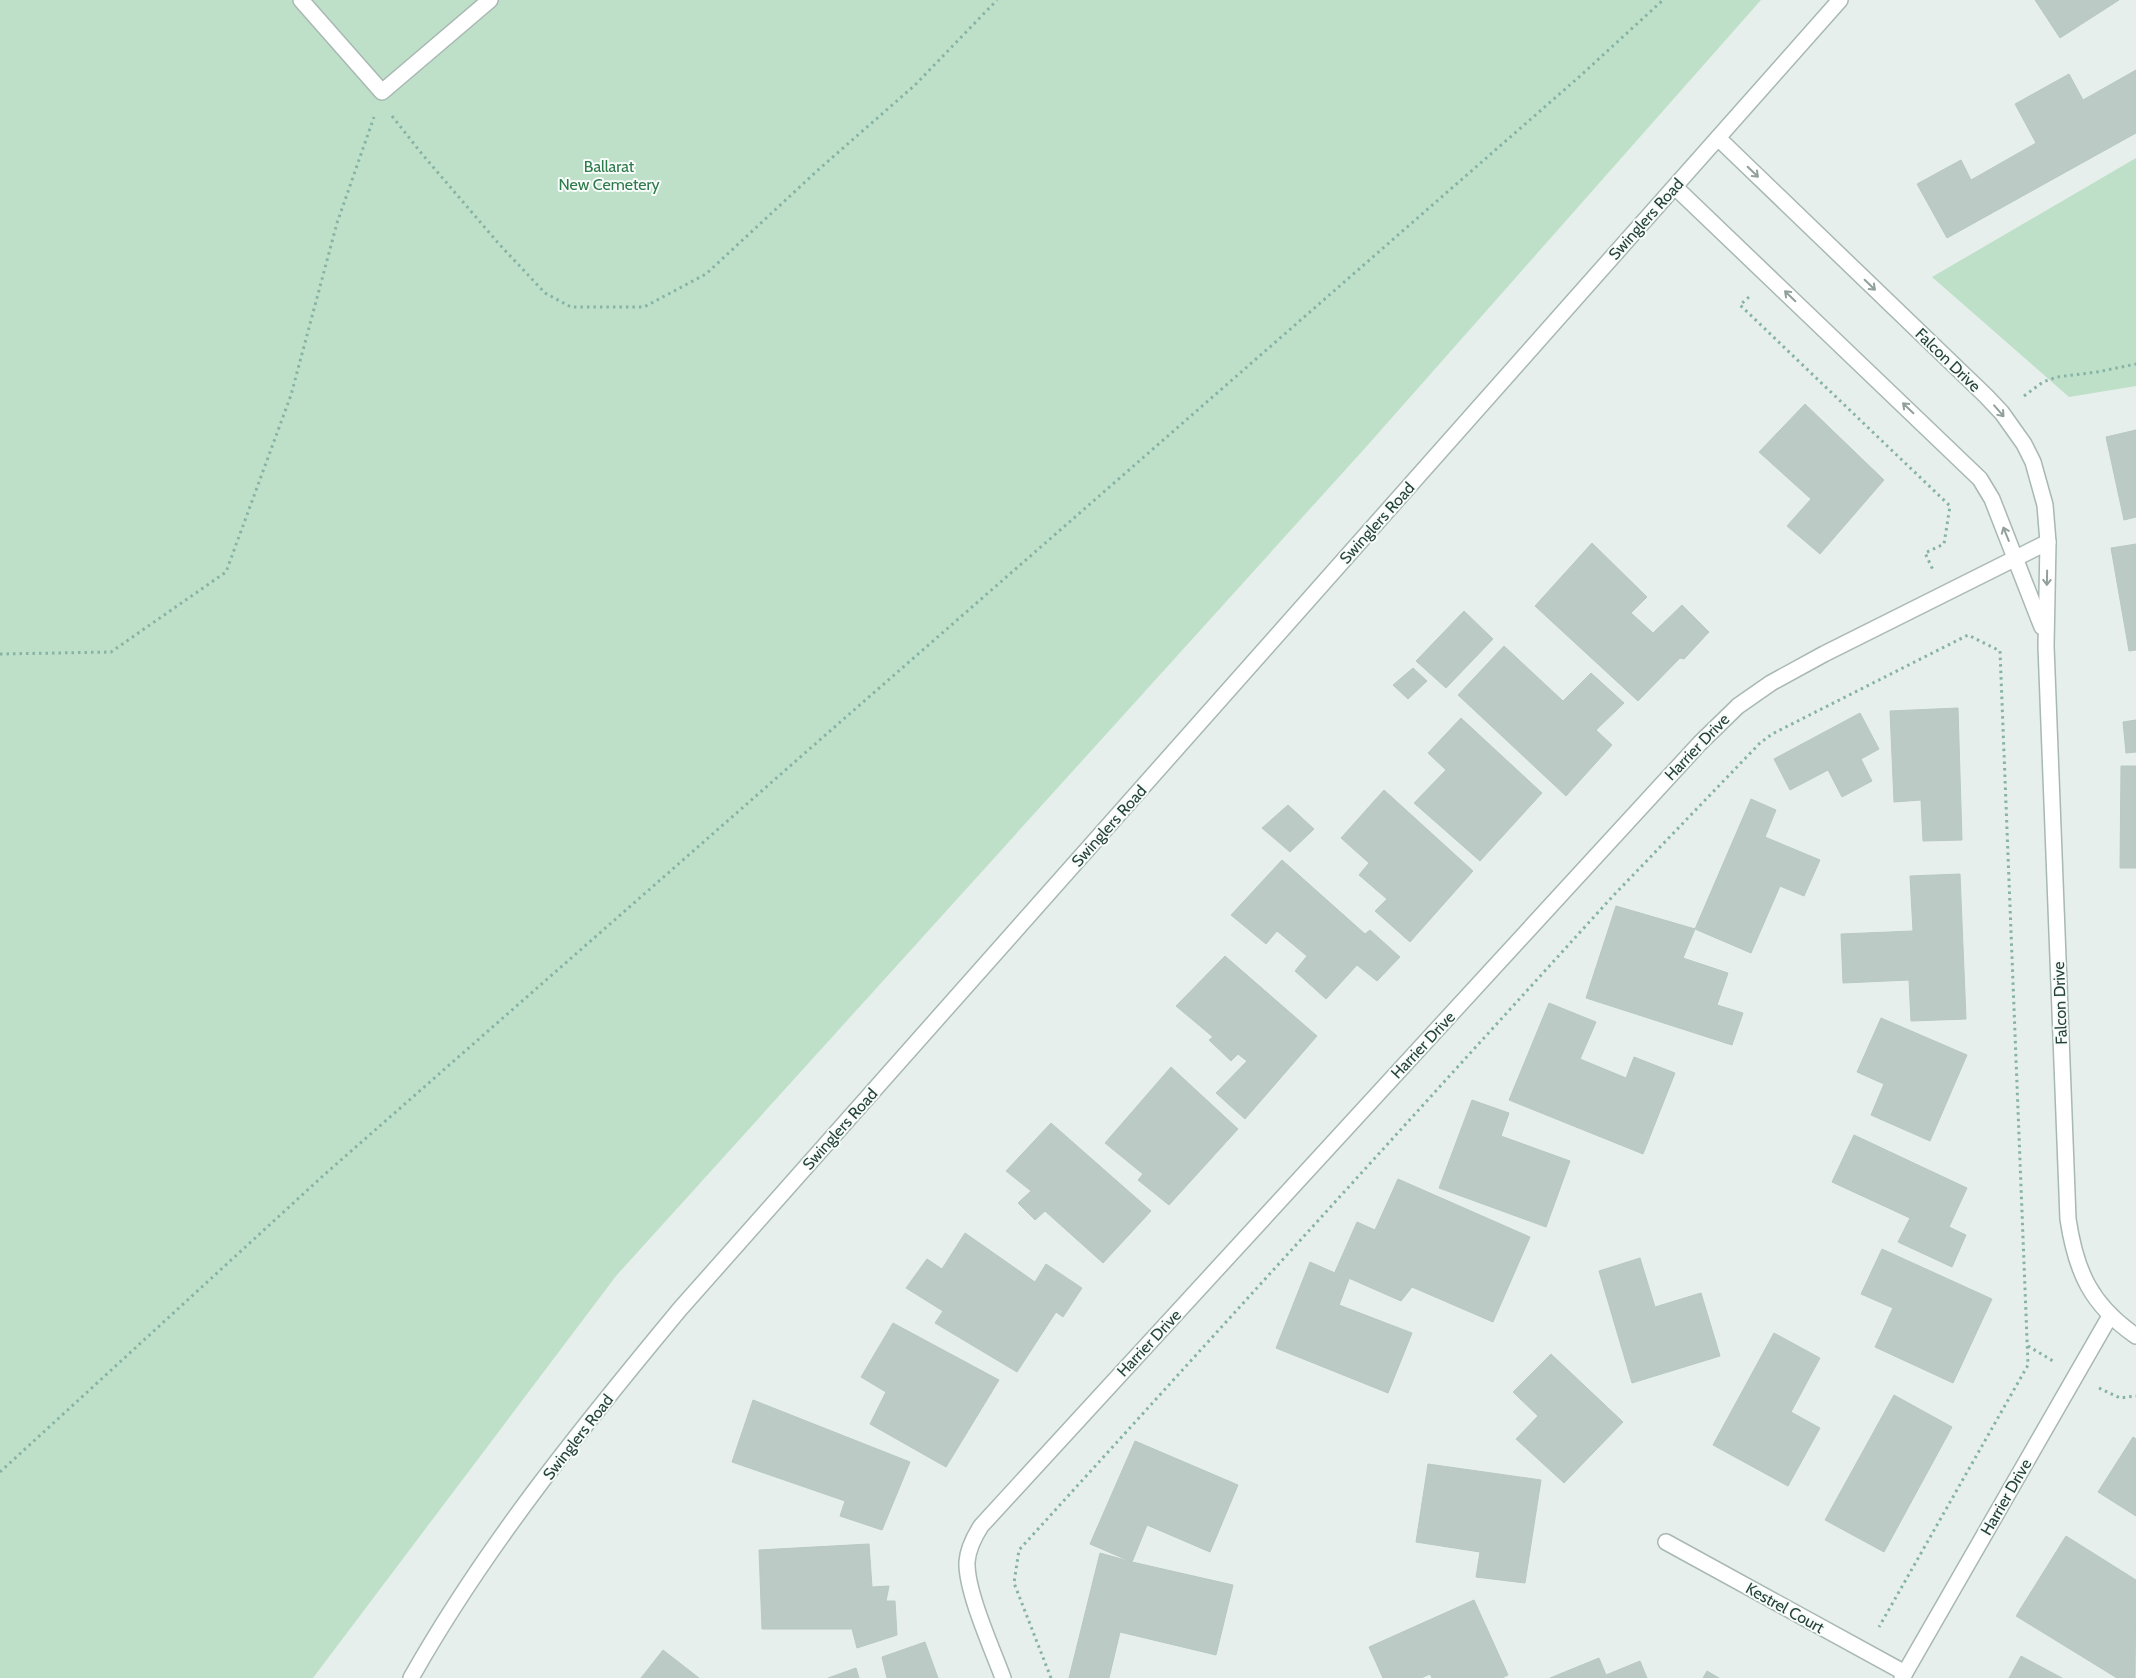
<svg xmlns="http://www.w3.org/2000/svg" width="2136" height="1678" font-family="Cabin,sans-serif">
	<style>
		.green { fill: #bfe0c8 }
		.building { fill: #bbcac4; stroke: #b8c9c2 }
		.lines { fill: none; stroke-linecap: round; stroke-linejoin: round }
		.service-casing { stroke: #a8b8b2; stroke-width: 18 }
		.minor-casing { stroke: #a8b8b2; stroke-width: 18 }
		.tertiary-casing { stroke: #a8b8b2; stroke-width: 18 }
		.path { stroke: #86b3a5; stroke-width: 3; stroke-dasharray: 2.5 4; stroke-linecap: butt }
		.service { stroke: #fff; stroke-width: 15 }
		.minor { stroke: #fff; stroke-width: 15 }
		.tertiary { stroke: #fff; stroke-width: 15 }
		.oneway { stroke: #92a09c }
		.labels { text-anchor: middle; dominant-baseline: central; stroke-width: 4; stroke-linejoin: round; paint-order: stroke }
		.park-label { font-size: 16px; fill: #2d7a4b; stroke: #f7fbf9 }
		.street-label { font-size: 16px; fill: #24423a; stroke: #f7fbf9 }
	</style>
	<rect width="100%" height="100%" fill="#e6efeb"/>
	<g class="green">
		<path d="M0 0H1761L1366 447 616 1276 313 1678H0Z"/>
		<path d="M2136 158V386L2069 397 1932 277Z"/>
	</g>
	<g class="building">
		<path d="M2035 0H2119L2060 38Z"/>
		<path d="M2136 70V133L1947 238 1917 184 1961 160 1971 180 2036 143 2015 104 2069 74 2083 100Z"/>
		<path d="M1805 404 1884 480 1820 554 1787 526 1811 499 1759 452Z"/>
		<path d="M2136 430V517L2124 520 2106 437Z"/>
		<path d="M1592 543 1647 597 1631 613 1653 633 1682 605 1709 632 1684 659 1680 658 1638 701 1535 606Z"/>
		<path d="M2136 544V650L2129 651 2111 548Z"/>
		<path d="M1464 611 1493 639 1446 688 1416 661Z"/>
		<path d="M1504 646 1563 701 1591 673 1624 703 1596 730 1612 745 1566 796 1458 695Z"/>
		<path d="M1413 668 1427 681 1408 699 1393 685Z"/>
		<path d="M1958 708 1962 840 1923 841 1921 800 1894 802 1890 711Z"/>
		<path d="M1860 713 1879 749 1861 759 1872 781 1842 797 1828 770 1790 790 1774 759Z"/>
		<path d="M1461 718 1542 793 1480 861 1414 803 1446 770 1428 753Z"/>
		<path d="M2136 720V752L2126 753 2123 722Z"/>
		<path d="M2121 766H2136V868H2120Z"/>
		<path d="M1384 790 1473 871 1410 942 1375 911 1387 899 1359 875 1369 863 1341 838Z"/>
		<path d="M1751 799 1776 810 1765 837 1820 860 1804 896 1780 886 1751 953 1695 929Z"/>
		<path d="M1288 805 1314 829 1290 852 1262 828Z"/>
		<path d="M1282 860 1365 934 1370 930 1400 957 1377 981 1357 965 1326 999 1295 971 1307 956 1277 931 1266 944 1231 915Z"/>
		<path d="M1960 874 1966 1019 1911 1021 1909 980 1843 983 1841 934 1913 931 1910 876Z"/>
		<path d="M1616 906 1695 929 1683 958 1728 973 1717 1005 1743 1013 1732 1045 1586 998Z"/>
		<path d="M1225 956 1317 1036 1245 1119 1216 1093 1247 1061 1238 1054 1231 1061 1209 1040 1213 1037 1176 1006Z"/>
		<path d="M1549 1003 1596 1022 1580 1059 1626 1078 1634 1057 1675 1073 1643 1154 1509 1100Z"/>
		<path d="M1881 1018 1967 1055 1930 1141 1871 1115 1884 1084 1857 1072Z"/>
		<path d="M1171 1067 1238 1129 1169 1205 1138 1180 1143 1174 1105 1143Z"/>
		<path d="M1472 1100 1509 1113 1501 1136 1570 1161 1546 1227 1439 1188Z"/>
		<path d="M1051 1123 1151 1211 1103 1263 1045 1211 1035 1220 1018 1203 1031 1191 1006 1171Z"/>
		<path d="M1854 1135 1967 1188 1949 1227 1966 1235 1952 1267 1898 1242 1910 1218 1832 1182Z"/>
		<path d="M1398 1179 1530 1237 1493 1322 1412 1287 1401 1301 1335 1272 1357 1222 1375 1230Z"/>
		<path d="M965 1233 1035 1282 1046 1264 1082 1288 1063 1317 1056 1312 1017 1372 935 1323 943 1311 906 1288 927 1259 942 1269Z"/>
		<path d="M1882 1249 1992 1299 1953 1383 1875 1347 1893 1308 1861 1294Z"/>
		<path d="M1640 1258 1655 1307 1701 1293 1720 1356 1632 1383 1599 1271Z"/>
		<path d="M1310 1262 1349 1279 1339 1305 1412 1333 1388 1393 1276 1348Z"/>
		<path d="M893 1323 999 1380 946 1467 870 1424 886 1392 861 1377Z"/>
		<path d="M1774 1333 1820 1358 1791 1412 1820 1428 1788 1486 1713 1445Z"/>
		<path d="M1551 1354 1623 1422 1564 1483 1516 1439 1538 1416 1513 1392Z"/>
		<path d="M1894 1395 1952 1427 1884 1552 1825 1520Z"/>
		<path d="M753 1400 910 1462 882 1530 840 1516 845 1501 732 1462Z"/>
		<path d="M2133 1437 2136 1439V1516L2098 1492Z"/>
		<path d="M1135 1441 1238 1485 1210 1552 1147 1525 1132 1562 1090 1544Z"/>
		<path d="M1428 1464 1541 1480 1525 1583 1476 1577 1480 1552 1416 1542Z"/>
		<path d="M2066 1536 2136 1580 2135 1678H2117L2016 1616Z"/>
		<path d="M869 1544 872 1587 889 1586 886 1601H895L897 1635 857 1648 852 1629H762L759 1550Z"/>
		<path d="M1100 1553 1132 1562 1233 1585 1216 1655 1120 1632 1109 1678H1069Z"/>
		<path d="M1474 1600 1508 1675 1502 1678H1432L1430 1674 1421 1678H1383L1369 1647Z"/>
		<path d="M925 1642 938 1678H887L882 1657Z"/>
		<path d="M663 1650 699 1678H641Z"/>
		<path d="M2021 1656 2062 1678H2009Z"/>
		<path d="M1599 1658 1606 1675 1640 1661 1647 1678H1550Z"/>
		<path d="M856 1668 859 1678H828Z"/>
		<path d="M1707 1671 1719 1678H1703Z"/>
	</g>
	<g class="lines">
		<defs>
			<path id="service" d="M301 0 382 92 490 0"/>
			<g id="minor">
				<path d="M1718 138 1986 396 2002 413 2024 444 2033 462 2045 505 2048 542 2046 646 2068 1219C2076 1272 2091 1305 2136 1336"/>
				<path d="M1675 187 1980 479 1992 499 2042 627"/>
				<path d="M1666 1542 1905 1673"/>
				<path d="M1003 1678C992 1648 966 1591 967 1562 968 1548 974 1537 981 1526L1700 743 1738 706 1771 683 1824 654 2048 542"/>
				<path d="M1902 1678 2110 1316"/>
			</g>
			<path id="tertiary" d="M411 1678C486 1545 583 1426 680 1309L1840 0"/>
		</defs>
		<use href="#service" class="service-casing"/>
		<use href="#minor" class="minor-casing"/>
		<use href="#tertiary" class="tertiary-casing"/>
		<g class="path">
			<path d="M392 116 422 154 499 244 545 293 571 307H644L706 274 818 170 915 85 997 0"/>
			<path d="M1749 297 1740 305 1950 506 1944 544 1925 553 1933 570"/>
			<path d="M2024 396 2043 382 2057 377 2097 372 2136 364"/>
			<path d="M0 654 111 652 226 572 291 395 337 223 374 117"/>
			<path d="M2028 1346 2053 1361"/>
			<path d="M2099 1388 2120 1398 2136 1396"/>
			<path d="M0 1472 325 1174 838 724 1579 77 1663 0"/>
			<path d="M1051 1678 1014 1583 1019 1550 1612 897 1760 743 1772 734 1968 635 2000 651 2028 1365 1879 1627"/>
		</g>
		<use href="#service" class="service"/>
		<use href="#minor" class="minor"/>
		<use href="#tertiary" class="tertiary"/>
	</g>
	<defs><path id="oneway-shaft" d="M-6 0H5M1.5-3L5.5 0L1.5 3" fill="none" stroke-width="1.6" stroke-linecap="round" stroke-linejoin="round" transform="scale(1.25)"/></defs>
	<g class="oneway">
		<use href="#oneway-shaft" transform="translate(1753 172) rotate(44)"/>
		<use href="#oneway-shaft" transform="translate(1870 285) rotate(44)"/>
		<use href="#oneway-shaft" transform="translate(1790 296) rotate(-136)"/>
		<use href="#oneway-shaft" transform="translate(1908 408) rotate(-136)"/>
		<use href="#oneway-shaft" transform="translate(1999 411) rotate(49)"/>
		<use href="#oneway-shaft" transform="translate(2006 534) rotate(-112)"/>
		<use href="#oneway-shaft" transform="translate(2047 578) rotate(91)"/>
	</g>
	<g class="labels">
		<g class="park-label">
			<text x="609" y="166">Ballarat<tspan x="609" dy="18">New Cemetery</tspan></text>
		</g>
		<g class="street-label">
			<text transform="translate(1646 219) rotate(-48)">Swinglers Road</text>
			<text transform="translate(1948 360) rotate(44)">Falcon Drive</text>
			<text transform="translate(1377 523) rotate(-48)">Swinglers Road</text>
			<text transform="translate(1697 747) rotate(-46)">Harrier Drive</text>
			<text transform="translate(1109 826) rotate(-48)">Swinglers Road</text>
			<text transform="translate(2060 1003) rotate(-92)">Falcon Drive</text>
			<text transform="translate(1423 1045) rotate(-47)">Harrier Drive</text>
			<text transform="translate(840 1129) rotate(-48)">Swinglers Road</text>
			<text transform="translate(1149 1343) rotate(-47)">Harrier Drive</text>
			<text transform="translate(578 1437) rotate(-52)">Swinglers Road</text>
			<text transform="translate(2006 1497) rotate(-60)">Harrier Drive</text>
			<text transform="translate(1785 1608) rotate(29)">Kestrel Court</text>
		</g>
	</g>
</svg>
